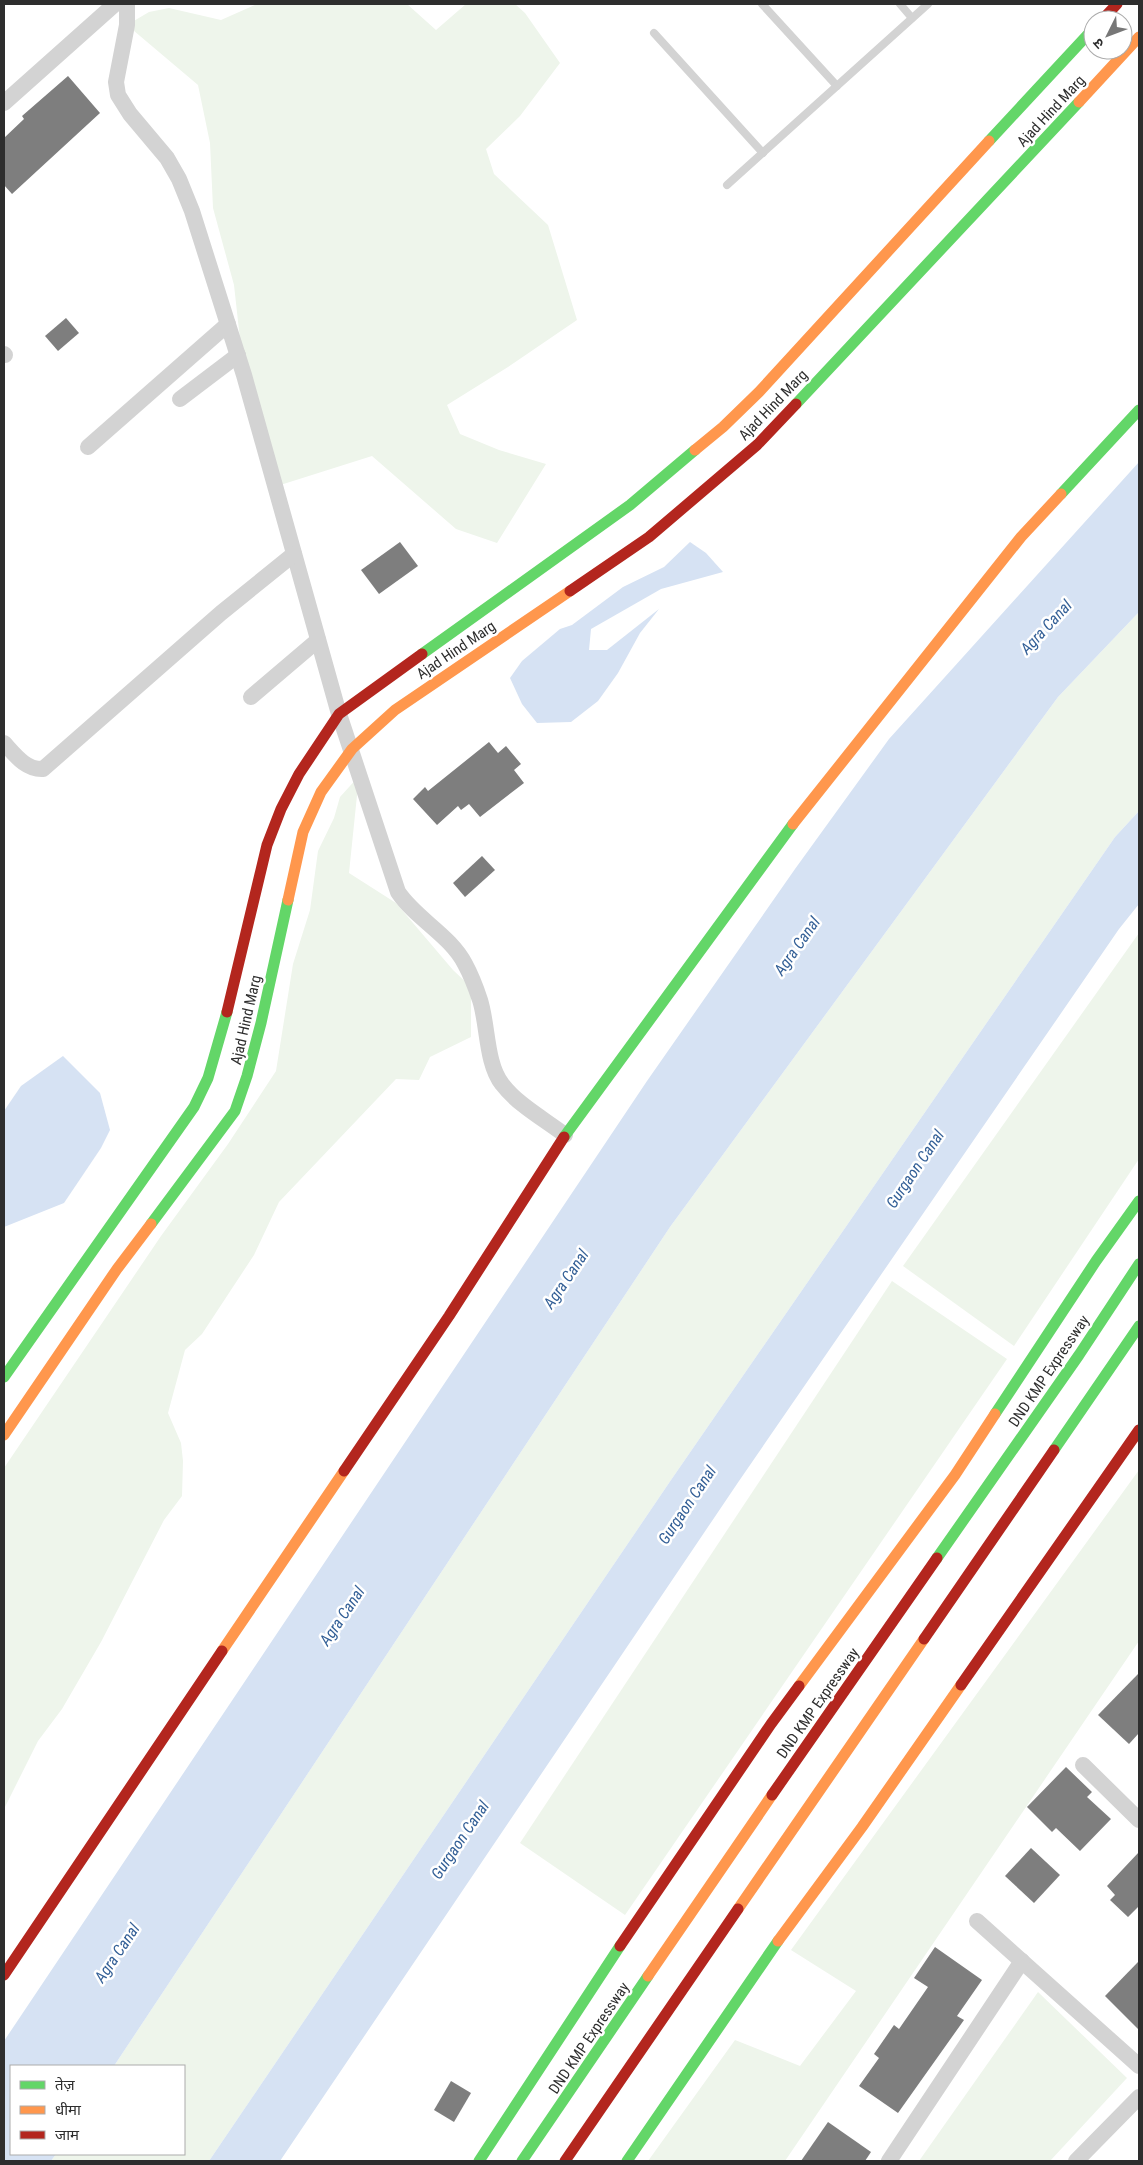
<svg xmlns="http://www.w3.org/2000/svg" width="1143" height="2165" font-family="'Roboto Condensed','Noto Sans Devanagari',sans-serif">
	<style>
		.green { fill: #eef5eb }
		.water { fill: #d6e2f3 }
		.building { fill: #7e7e7e }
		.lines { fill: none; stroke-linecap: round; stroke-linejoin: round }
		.lane { stroke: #d3d3d3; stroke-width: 8 }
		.street { stroke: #d3d3d3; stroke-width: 16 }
		.fast { stroke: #63d668; stroke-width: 11 }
		.slow { stroke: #ff974d; stroke-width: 11 }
		.jam { stroke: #b3261e; stroke-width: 11 }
		.labels { text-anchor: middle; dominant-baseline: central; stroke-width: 5; stroke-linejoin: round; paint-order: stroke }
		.street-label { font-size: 15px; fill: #2e2e2e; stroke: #fff }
		.water-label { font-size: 16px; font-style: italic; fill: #346097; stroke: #fff }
	</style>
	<rect width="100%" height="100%" fill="#fff"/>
	<g class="green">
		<path d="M257 4H407L436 30 466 4H515L525 13 560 63 520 116 486 149 494 174 548 225 577 320 508 367 447 405 460 434 499 450 546 464 497 543 456 529 372 456 274 487 244 375 234 285 213 208 210 143 198 85 127 25 149 12 169 8 221 20Z"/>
		<path d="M1139 612V811L1115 837 671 1480 209 2161H51L56 2154H184V2066H114L670 1227 1058 697Z"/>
		<path d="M359 776 349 873 396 903 453 970 471 987V1037L430 1057 419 1080 396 1079 279 1202 254 1255 202 1334 185 1350 168 1413 181 1443 183 1461 182 1496 164 1520 101 1642 62 1709 38 1741 4 1809V1468L161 1236 228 1144 276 1071 293 964 310 910 318 851 334 818 340 797Z"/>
		<path d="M1139 933V1159L1014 1346 903 1266Z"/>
		<path d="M892 1281 1007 1359 625 1915 520 1843Z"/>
		<path d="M1139 1470V1641L785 2161H648L735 2040 800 2066 856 1991 791 1950Z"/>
		<path d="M1038 1992 1127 2078 1050 2161H919Z"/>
	</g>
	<g class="water">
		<path d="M1139 462V612L1058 697 670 1227 114 2066H11V2154H56L51 2161H4V2041L647 1081 795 869 889 739Z"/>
		<path d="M690 542 706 553 723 572 661 589 591 629 589 650H607L659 609 640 633 618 673 598 701 571 722 537 723 522 704 510 678 522 661 560 629 572 625 623 587 664 567Z"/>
		<path d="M1139 811V904L1119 929 739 1481 280 2161H209L671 1480 1115 837Z"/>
		<path d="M63 1056 100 1093 110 1130 101 1148 64 1203 4 1227V1111L21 1086Z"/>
	</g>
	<g class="building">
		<path d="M68 76 100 113 12 194 4 185V138L24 119 22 116Z"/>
		<path d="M66 318 79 333 58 351 45 336Z"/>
		<path d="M400 542 418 566 379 594 361 570Z"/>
		<path d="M489 742 498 753 506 746 521 764 514 770 524 783 480 817 469 804 461 810 458 806 437 825 413 799 425 787 428 791Z"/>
		<path d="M482 856 495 870 465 897 453 883Z"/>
		<path d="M1139 1673V1733L1129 1744 1098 1715Z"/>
		<path d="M1066 1767 1092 1792 1087 1797 1111 1819 1080 1851 1056 1828 1052 1832 1027 1807Z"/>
		<path d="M1031 1848 1060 1875 1034 1903 1005 1876Z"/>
		<path d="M1139 1852V1906L1128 1917 1110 1900 1115 1895 1107 1886Z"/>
		<path d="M935 1947 982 1980 957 2016 964 2020 898 2113 859 2086 879 2058 874 2054 894 2025 899 2029 928 1987 914 1978Z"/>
		<path d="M1139 1961V2030L1105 1996Z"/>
		<path d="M451 2081 471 2093 454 2122 434 2110Z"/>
		<path d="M828 2122 871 2152 865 2161H801Z"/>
	</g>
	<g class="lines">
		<g class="lane">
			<path d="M762 4 837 86"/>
			<path d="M900 4 912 18"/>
			<path d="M654 33 763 153"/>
			<path d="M727 185 928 4"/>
		</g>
		<g class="street">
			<path d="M127 4V25L116 82 118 95 130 114 167 158 179 179 192 211 244 375 339 714 398 892C416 919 450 935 465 964 471 975 476 988 480 1000 488 1025 486 1064 502 1084 518 1105 544 1119 565 1135"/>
			<path d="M4 103 115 4"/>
			<path d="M4 354 5 355"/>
			<path d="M180 399 238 355"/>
			<path d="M88 447 228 324"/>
			<path d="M251 697 318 640"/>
			<path d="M4 743C15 755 26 770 43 769L221 613 294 554"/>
			<path d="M1083 1765 1139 1820"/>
			<path d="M977 1921 1139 2066"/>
			<path d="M889 2161 1022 1961"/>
			<path d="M1076 2161 1139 2097"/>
		</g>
		<g class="fast">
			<path d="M989 141 1093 29"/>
			<path d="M796 404 1079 102"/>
			<path d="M1061 494 1139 410"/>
			<path d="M422 654 630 505 695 450"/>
			<path d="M564 1137 793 824"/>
			<path d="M151 1224 235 1111 247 1076 261 1023 288 900"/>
			<path d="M4 1377 194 1107 208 1078 227 1012"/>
			<path d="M995 1414 1096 1261 1139 1201"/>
			<path d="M1054 1450 1139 1326"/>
			<path d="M937 1558 1079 1355 1139 1264"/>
			<path d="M479 2161 620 1946"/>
			<path d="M522 2161 648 1976"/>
			<path d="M627 2161 778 1941"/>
		</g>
		<g class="slow">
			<path d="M1079 102 1139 37"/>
			<path d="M695 450 723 427 759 392 989 141"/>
			<path d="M793 824 1021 537 1061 494"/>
			<path d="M288 900 303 832 321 792 352 749 395 710 570 591"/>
			<path d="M4 1435 117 1269 151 1224"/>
			<path d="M222 1651 344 1471"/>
			<path d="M799 1686 955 1475 995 1414"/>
			<path d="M738 1909 924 1639"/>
			<path d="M778 1941 862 1827 961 1685"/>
			<path d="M648 1976 772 1795"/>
		</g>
		<g class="jam">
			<path d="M1102 20 1117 4"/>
			<path d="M570 591 649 537 757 445 796 404"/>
			<path d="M227 1012 267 845 281 809 299 774 339 714 422 654"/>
			<path d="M344 1471 449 1316 564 1137"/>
			<path d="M924 1639 1054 1450"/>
			<path d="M961 1685 1139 1430"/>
			<path d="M772 1795 937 1558"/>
			<path d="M620 1946 771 1724 799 1686"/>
			<path d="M4 1975 222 1651"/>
			<path d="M565 2161 738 1909"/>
		</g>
	</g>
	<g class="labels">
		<g class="street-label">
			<text transform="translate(1051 111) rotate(-47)">Ajad Hind Marg</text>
			<text transform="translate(773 405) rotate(-46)">Ajad Hind Marg</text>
			<text transform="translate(456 650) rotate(-34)">Ajad Hind Marg</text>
			<text transform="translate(246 1020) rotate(-77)">Ajad Hind Marg</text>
			<text transform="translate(1049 1371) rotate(-56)">DND KMP Expressway</text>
			<text transform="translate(818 1703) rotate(-55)">DND KMP Expressway</text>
			<text transform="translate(589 2038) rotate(-56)">DND KMP Expressway</text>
		</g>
		<g class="water-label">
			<text transform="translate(1046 627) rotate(-47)">Agra Canal</text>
			<text transform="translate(797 946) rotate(-55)">Agra Canal</text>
			<text transform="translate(915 1169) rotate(-56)">Gurgaon Canal</text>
			<text transform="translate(566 1279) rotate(-56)">Agra Canal</text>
			<text transform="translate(687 1505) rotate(-56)">Gurgaon Canal</text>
			<text transform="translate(342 1616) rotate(-56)">Agra Canal</text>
			<text transform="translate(460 1840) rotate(-56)">Gurgaon Canal</text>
			<text transform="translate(117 1953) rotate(-56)">Agra Canal</text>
		</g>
	</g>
	<rect width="1143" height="2165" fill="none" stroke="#2e2e2e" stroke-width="10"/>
	<rect x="10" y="2065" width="175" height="90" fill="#ffffff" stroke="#ababab"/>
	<rect x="20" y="2081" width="25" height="8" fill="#63d668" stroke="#ababab"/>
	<text x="55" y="2090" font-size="15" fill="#2e2e2e">तेज़</text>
	<rect x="20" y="2106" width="25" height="8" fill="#ff974d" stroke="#ababab"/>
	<text x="55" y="2115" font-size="15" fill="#2e2e2e">धीमा</text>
	<rect x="20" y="2131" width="25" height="8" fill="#b3261e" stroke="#ababab"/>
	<text x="55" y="2140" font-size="15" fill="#2e2e2e">जाम</text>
	<g transform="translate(1108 35) rotate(228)"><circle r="24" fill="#ffffff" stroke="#ababab"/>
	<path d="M0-4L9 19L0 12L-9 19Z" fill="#777777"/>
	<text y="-8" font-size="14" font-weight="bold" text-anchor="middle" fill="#2e2e2e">उ</text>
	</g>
</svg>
